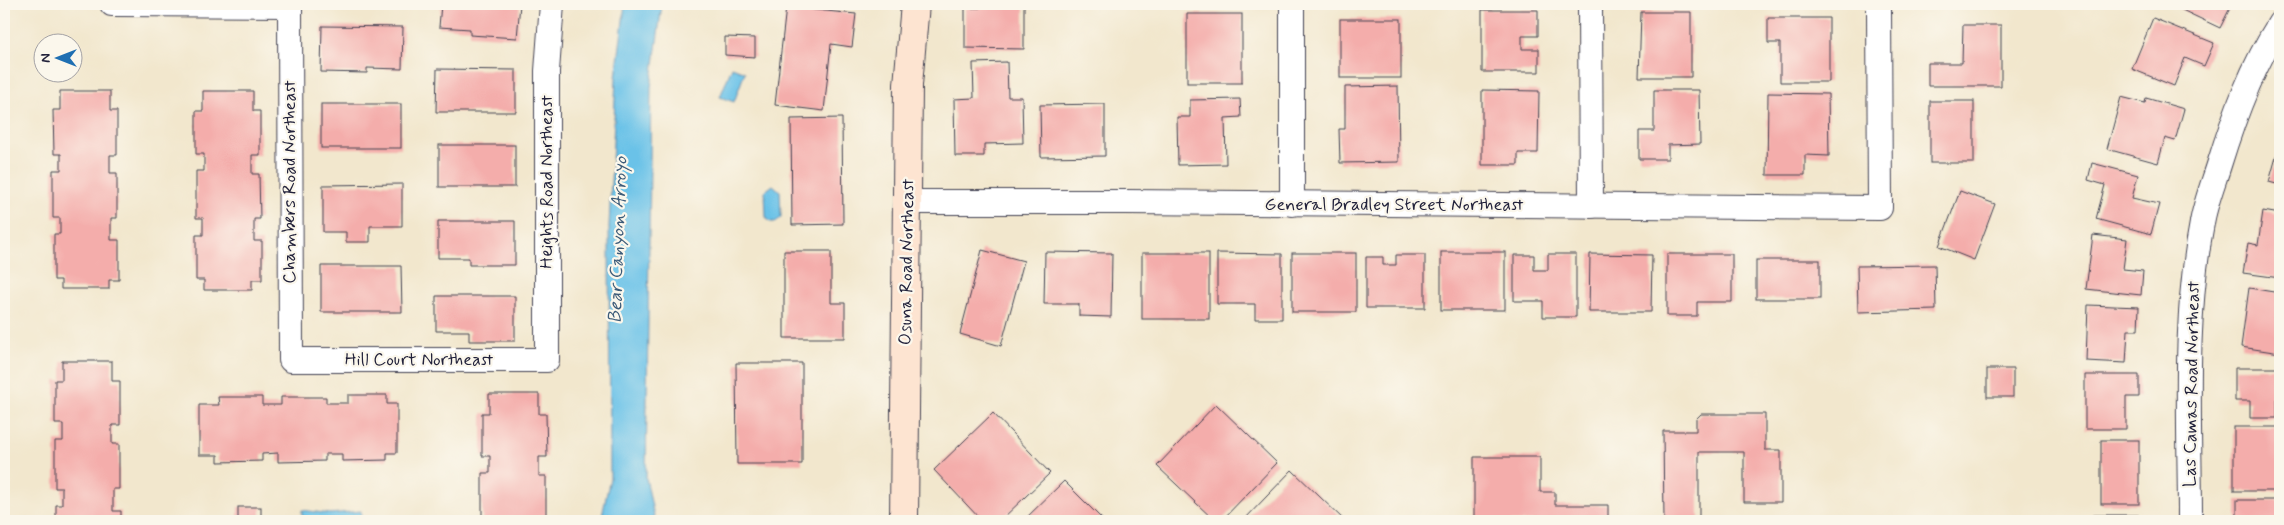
<svg xmlns="http://www.w3.org/2000/svg" width="2284" height="525" font-family="Mynerve,sans-serif">
	<style>
		.water { fill: #6ac2e8; stroke: #467292 }
		.building { fill: #f4adab }
		.lines { fill: none; stroke-linecap: round; stroke-linejoin: round }
		.street-casing { stroke: #414051; stroke-width: 26 }
		.secondary-casing { stroke: #414051; stroke-width: 30 }
		.street { stroke: #fff; stroke-width: 24 }
		.secondary { stroke: #fde4d1; stroke-width: 28 }
		.labels { text-anchor: middle; dominant-baseline: central; stroke-width: 4.5; stroke-linejoin: round; paint-order: stroke }
		.street-label { font-size: 18px; fill: #22223b; stroke: #fbf7ec }
		.water-label { font-size: 19px; font-style: italic; fill: #3b5a78; stroke: #fbf7ec }
	</style>
	<rect width="100%" height="100%" fill="#fbf7ec"/>
	<filter id="ink" filterUnits="userSpaceOnUse"><feTurbulence type="fractalNoise" baseFrequency=".02" numOctaves="2"/><feDisplacementMap in="SourceGraphic" scale="10" xChannelSelector="R" yChannelSelector="G"/><feConvolveMatrix kernelMatrix="1 2 1 2 8 2 1 2 1" color-interpolation-filters="sRGB"/></filter>
	<filter id="wash" filterUnits="userSpaceOnUse"><feTurbulence type="fractalNoise" baseFrequency=".0096" numOctaves="4" result="noise"/><feDisplacementMap in="SourceGraphic" scale="20" xChannelSelector="R" yChannelSelector="G"/><feGaussianBlur stdDeviation="1.12" result="paint"/><feColorMatrix in="noise" values="0 0 0 0 0 0 0 0 0 0 0 0 0 0 0 0 0 1.4 0 .05"/><feComposite in="paint" operator="in"/></filter>
	<g filter="url(#wash)">
		<rect width="100%" height="100%" fill="#f2e7cd"/>
		<g class="water">
			<path d="M625 4H662L651 87 646 478 655 521H601L610 478 609 226 616 78Z"/>
			<path d="M732 67 745 72 734 102 720 97Z"/>
			<path d="M773 185 780 191 781 217 776 222H770L766 217 765 191Z"/>
			<path d="M302 510 330 514 361 511V521H302Z"/>
		</g>
		<g id="blocks">
			<g class="building">
				<path d="M441 4H520L517 38 470 35V29L439 27Z"/>
				<path d="M980 4H1024V49L965 48V8H980Z"/>
				<rect x="1927" y="4" width="50" height="2"/>
				<path d="M2182 4H2232L2220 28 2180 9Z"/>
				<path d="M786 7 856 14 852 47 831 44 824 111 775 105Z"/>
				<path d="M1482 10H1538V36H1522V49H1539V72H1482Z"/>
				<path d="M1641 12H1691V77H1639Z"/>
				<rect x="1187" y="14" width="55" height="69"/>
				<path d="M1768 18H1829V82H1780V43H1768Z"/>
				<path d="M2153 18 2214 43 2204 66 2185 58 2174 86 2132 69Z"/>
				<rect x="1340" y="19" width="61" height="59"/>
				<path d="M1963 25H2001V86H1928V63H1962Z"/>
				<path d="M322 26 403 27 402 69 367 68V73L321 72Z"/>
				<path d="M725 37 755 38V57L725 55Z"/>
				<path d="M1007 62 1008 97H1022L1023 143 984 144V156H955L954 99 974 98 973 63Z"/>
				<path d="M437 69 516 70V112H436Z"/>
				<path d="M1398 86 1399 162 1340 163 1339 129H1345V87Z"/>
				<path d="M1482 90 1539 91 1538 153H1518V165H1482Z"/>
				<path d="M1654 90H1699L1700 144 1668 145V159H1639V131H1654Z"/>
				<path d="M60 91H110V111H117V155H110V173H117V218H111V240H119V280H109V289H61V280H54V234H60V218H53V170H61V154H54L53 110H60Z"/>
				<path d="M203 91H253V111H260V155H252V174H259L260 219H254V241H262V280H252V290H204V280H196V235H203V218H196V171H204V154H196V111H203Z"/>
				<path d="M1768 93 1828 94 1829 156 1805 155V175H1767Z"/>
				<path d="M2121 97 2145 103 2146 98 2184 109 2175 141 2165 138 2158 163 2107 149Z"/>
				<path d="M1240 99 1241 117 1225 118 1226 164 1178 165 1177 117H1190V100Z"/>
				<rect x="1930" y="101" width="44" height="62"/>
				<rect x="321" y="104" width="80" height="44"/>
				<path d="M1105 104V156L1041 157 1040 105Z"/>
				<path d="M842 118 843 224 792 225 791 119Z"/>
				<path d="M2280 143V185L2269 182Z"/>
				<rect x="439" y="145" width="76" height="42"/>
				<path d="M2092 163 2138 175 2132 198 2159 204 2151 234 2096 219 2105 185 2088 180Z"/>
				<path d="M402 184V226H370V242H346V232H323V185Z"/>
				<path d="M1960 191 1995 204 1974 260 1939 246Z"/>
				<path d="M2263 211 2280 214V278L2243 273 2248 243 2258 245Z"/>
				<path d="M438 221H515V265H469V258H438Z"/>
				<path d="M2093 235 2127 239 2123 269 2143 271 2141 295 2086 289Z"/>
				<path d="M982 250 1024 261 1001 346 960 334Z"/>
				<path d="M784 251H831V303H845V338H784Z"/>
				<path d="M1045 252 1112 253 1111 317 1079 316V304H1044Z"/>
				<rect x="1441" y="252" width="64" height="58"/>
				<rect x="1142" y="253" width="67" height="66"/>
				<path d="M1217 253 1282 254V319H1255V304H1217Z"/>
				<rect x="1292" y="253" width="64" height="59"/>
				<path d="M1548 254H1576V317H1543V301H1514V255H1534V270H1548Z"/>
				<path d="M1590 254 1652 255 1651 312H1589Z"/>
				<path d="M1667 254H1732V302H1697V316H1667Z"/>
				<path d="M1396 255H1425V308H1366V257H1383V265H1396Z"/>
				<rect x="1756" y="260" width="64" height="39"/>
				<path d="M1935 265 1936 310 1858 312 1857 266Z"/>
				<path d="M321 266H401L402 312H321Z"/>
				<path d="M2249 288 2280 293V353L2241 347Z"/>
				<path d="M436 296H515V341H469V331H436Z"/>
				<path d="M2088 305 2139 307 2138 330H2128L2126 363 2086 361Z"/>
				<path d="M62 361H112V381H120V425H112V444H119V489H113V511H121V521H56V505H62V488H55V441H63V424H55V380H62Z"/>
				<path d="M736 363H802V464H737Z"/>
				<path d="M2235 368H2277V418H2250V401H2235Z"/>
				<rect x="1987" y="369" width="26" height="28"/>
				<path d="M2085 375H2139V397H2126V429H2085Z"/>
				<path d="M489 394H539V414H546L547 457H539V476H546V521L482 520V473H490V456H482V413H489Z"/>
				<path d="M348 395H387V404H397V453H387V460L342 461V454H325V461L278 462V453L262 454V461L218 462V455H199V405H219L218 397H262V405H281V397H326V403H348Z"/>
				<path d="M1216 404 1277 463 1221 521H1215L1157 466Z"/>
				<path d="M993 413 1050 473 1000 521H982L934 470Z"/>
				<path d="M1701 414H1765V450H1781V502H1744V452H1699V521H1664L1663 431H1696V419Z"/>
				<rect x="2234" y="427" width="46" height="64"/>
				<rect x="2101" y="440" width="38" height="64"/>
				<path d="M1474 457H1540V492H1555V505H1608V521H1474Z"/>
				<path d="M1292 470 1345 521H1243Z"/>
				<path d="M1064 481 1104 521H1023Z"/>
				<rect x="2237" y="500" width="43" height="21"/>
				<rect x="238" y="507" width="23" height="14"/>
				<rect x="2093" y="515" width="45" height="6"/>
				<rect x="758" y="519" width="46" height="2"/>
			</g>
		</g>
	</g>
	<g filter="url(#ink)">
		<use href="#blocks" fill-opacity="0" stroke="#414051" stroke-width="1"/>
		<g class="lines">
			<defs>
				<g id="street">
					<path d="M112 4 290 5"/>
					<path d="M290 4 291 360H547V71L552 4"/>
					<path d="M1292 4V204"/>
					<path d="M1590 4 1591 206"/>
					<path d="M908 202H1126L1880 208 1879 4"/>
					<path d="M2190 521C2190 422 2183 321 2202 223 2205 204 2213 184 2219 165 2234 116 2252 67 2280 23"/>
				</g>
				<path id="secondary" d="M904 521 908 85 915 4"/>
			</defs>
			<use href="#street" class="street-casing"/>
			<use href="#secondary" class="secondary-casing"/>
			<use href="#street" class="street"/>
			<use href="#secondary" class="secondary"/>
		</g>
	</g>
	<g class="labels">
		<g class="street-label">
			<text transform="translate(290 182) rotate(-90)">Chambers Road Northeast</text>
			<text transform="translate(547 182) rotate(-90)">Heights Road Northeast</text>
			<text x="1394" y="205">General Bradley Street Northeast</text>
			<text transform="translate(907 262) rotate(-89)">Osuna Road Northeast</text>
			<text x="419" y="360">Hill Court Northeast</text>
			<text transform="translate(2192 384) rotate(-89)">Las Camas Road Northeast</text>
		</g>
		<g class="water-label">
			<text transform="translate(618 240) rotate(-88)">Bear Canyon Arroyo</text>
		</g>
	</g>
	<rect width="2284" height="525" fill="none" stroke="#fbf7ec" stroke-width="20"/>
	<g transform="translate(58 58) rotate(270)"><circle r="24" fill="#fbf7ec" stroke="#a4a2a5"/>
	<path d="M0-4L9 19L0 12L-9 19Z" fill="#1f6fb2"/>
	<text y="-8" font-size="14" font-weight="bold" text-anchor="middle" fill="#22223b">N</text>
	</g>
</svg>
